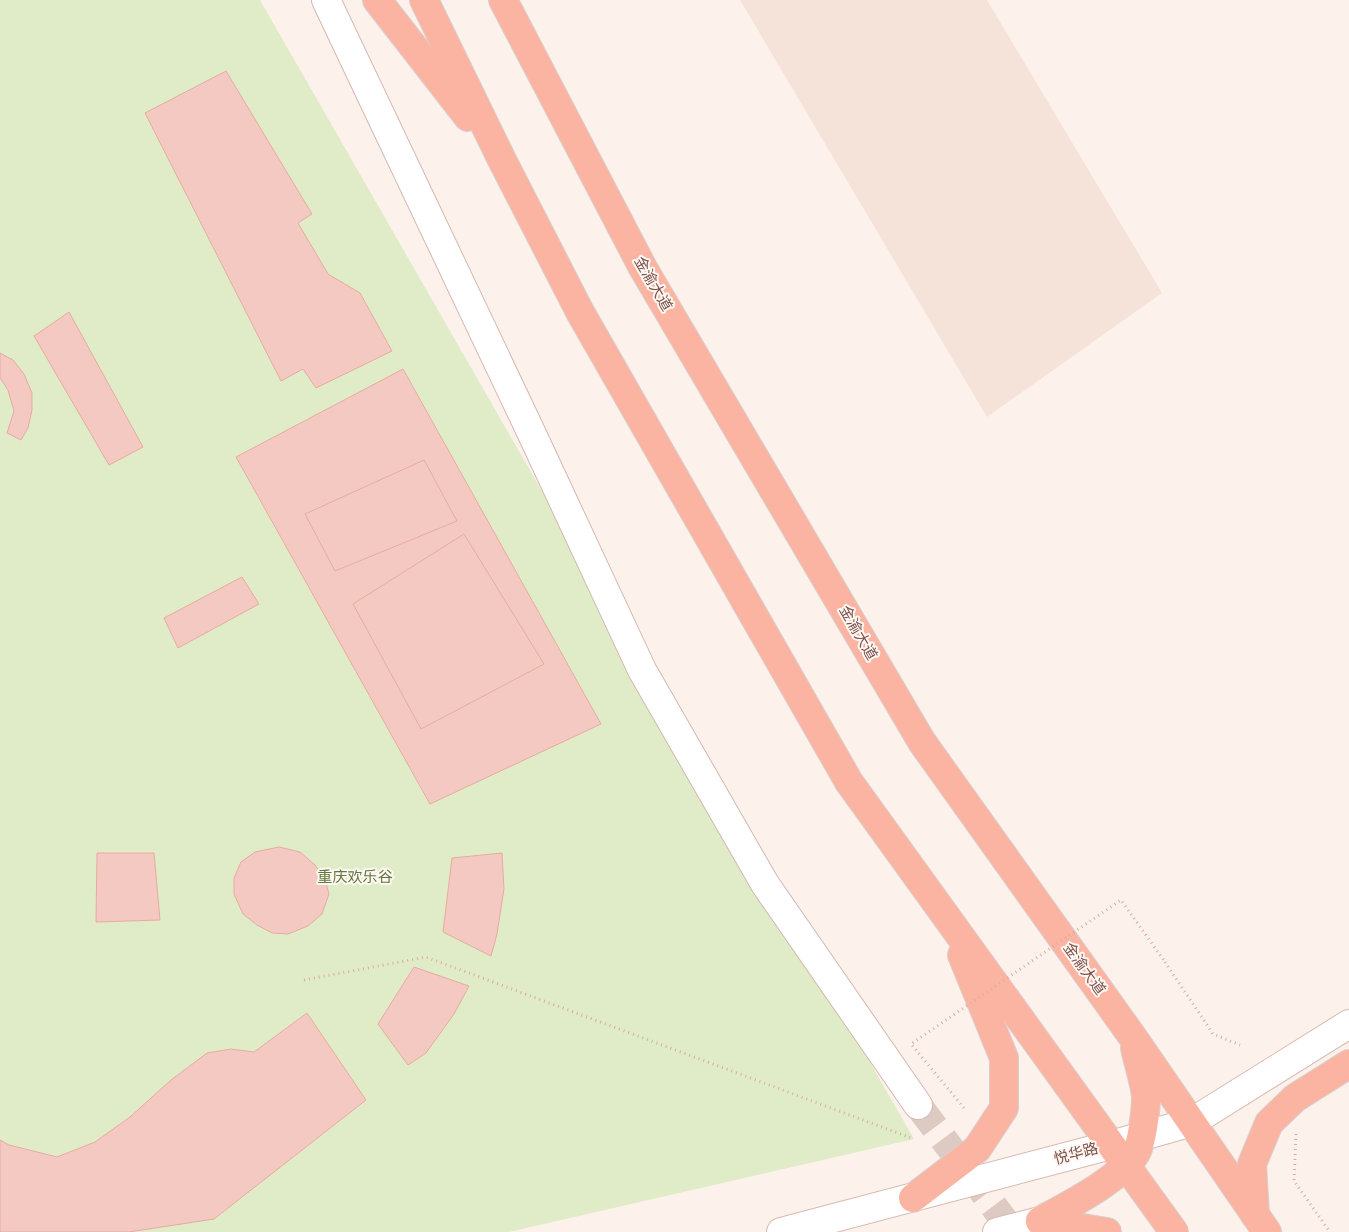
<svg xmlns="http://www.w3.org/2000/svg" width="1349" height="1232" font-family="'Alegreya Sans','Noto Sans SC',sans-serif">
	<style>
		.residential { fill: #f5e2d9 }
		.green { fill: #e0ecc8 }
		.building { fill: #f4c9c1; stroke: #e7aba1 }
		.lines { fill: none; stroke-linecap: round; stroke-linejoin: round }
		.tertiary-tunnel { stroke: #dccac3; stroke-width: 28; stroke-dasharray: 28 14; stroke-linecap: butt }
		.tertiary-casing { stroke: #d3b8b2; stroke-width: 30 }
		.secondary-casing { stroke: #d8b9b2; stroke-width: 30 }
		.trunk-casing { stroke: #dacecd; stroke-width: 30 }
		.path { stroke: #daaba3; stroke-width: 3; stroke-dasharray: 1 4; stroke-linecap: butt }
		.tertiary { stroke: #fff; stroke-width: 28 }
		.secondary { stroke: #fff; stroke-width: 28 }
		.trunk { stroke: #fbb4a2; stroke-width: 28 }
		.path-bridge { stroke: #daaba3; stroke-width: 3; stroke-dasharray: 1 4; stroke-linecap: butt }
		.labels { text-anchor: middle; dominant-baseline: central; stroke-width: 4; stroke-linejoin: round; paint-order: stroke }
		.street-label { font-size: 15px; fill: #7a514c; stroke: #fff7f2 }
		.park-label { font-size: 15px; fill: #5f7a40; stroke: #fff7f2 }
	</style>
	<rect width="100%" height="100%" fill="#fdf2eb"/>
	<path class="residential" d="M740 0H987L1162 293 987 417Z"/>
	<path class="green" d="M0 0H260L914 1139 509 1232H0Z"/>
	<g class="building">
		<path d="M226 71 312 214 298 223 328 274 360 293 392 351 316 388 303 369 281 381 145 113Z"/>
		<path d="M69 312 143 447 109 465 34 336Z"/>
		<path d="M0 353 13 360 24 374 32 393V410L28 428 21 440 7 433 14 411 8 390 0 378Z"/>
		<path d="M403 369 601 724 430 804 236 457Z"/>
		<path d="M424 460 457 521 335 571 305 514Z"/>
		<path d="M464 534 544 664 421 729 353 604Z"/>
		<path d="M242 577 259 604 178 648 164 618Z"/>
		<path d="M279 847 300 852 315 865 325 879 329 894 322 914 308 926 288 934 272 933 257 925 243 914 234 894V878L241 862 255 852Z"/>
		<path d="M97 853H154L160 920 96 922Z"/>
		<path d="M502 853 504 889 497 934 491 956 443 932 452 858Z"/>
		<path d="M414 967 469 986 454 1014 426 1053 408 1065 378 1024Z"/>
		<path d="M307 1013 366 1100 214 1219 129 1232H0V1140L9 1145 57 1157 95 1142 130 1117 171 1080 207 1053 231 1049 254 1052Z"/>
	</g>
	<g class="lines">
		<path class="tertiary-tunnel" d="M918 1105 1013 1232"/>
		<defs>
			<path id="tertiary" d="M326 0 531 432 642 670 765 884 918 1105"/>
			<g id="secondary">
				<path d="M781 1232 1111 1145 1192 1122 1349 1024"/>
				<path d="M997 1232 1040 1221"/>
			</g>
			<g id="trunk">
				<path d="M377 0 468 117"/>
				<path d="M424 0 502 160 580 312 849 782 1174 1232"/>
				<path d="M503 0 643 268 922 742 1132 1036 1267 1232"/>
				<path d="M913 1198 977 1149 1004 1108V1058L962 955"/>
				<path d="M1255 1215 1252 1164 1269 1123 1295 1098 1349 1064"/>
				<path d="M1040 1221C1067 1206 1121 1179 1136 1153 1142 1143 1146 1109 1146 1097 1145 1083 1138 1063 1135 1048"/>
				<path d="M1040 1221 1107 1232"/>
			</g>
		</defs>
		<use href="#tertiary" class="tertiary-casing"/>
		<use href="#secondary" class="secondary-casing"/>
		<use href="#trunk" class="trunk-casing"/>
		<g class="path">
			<path d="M1165 962 1213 1034 1240 1045"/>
			<path d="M304 980 426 957 914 1139"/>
			<path d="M1296 1134 1294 1181 1330 1232"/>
		</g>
		<use href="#tertiary" class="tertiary"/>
		<use href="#secondary" class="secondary"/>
		<use href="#trunk" class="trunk"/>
		<path class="path-bridge" d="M964 1108 911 1044 1121 900 1165 962"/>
	</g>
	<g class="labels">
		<g class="street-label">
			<text transform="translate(653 284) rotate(60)">金渝大道</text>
			<text transform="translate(858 633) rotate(60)">金渝大道</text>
			<text transform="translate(1084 969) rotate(54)">金渝大道</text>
			<text transform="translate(1076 1154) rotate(-15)">悦华路</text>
		</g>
		<g class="park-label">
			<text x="355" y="877">重庆欢乐谷</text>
		</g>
	</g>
</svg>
